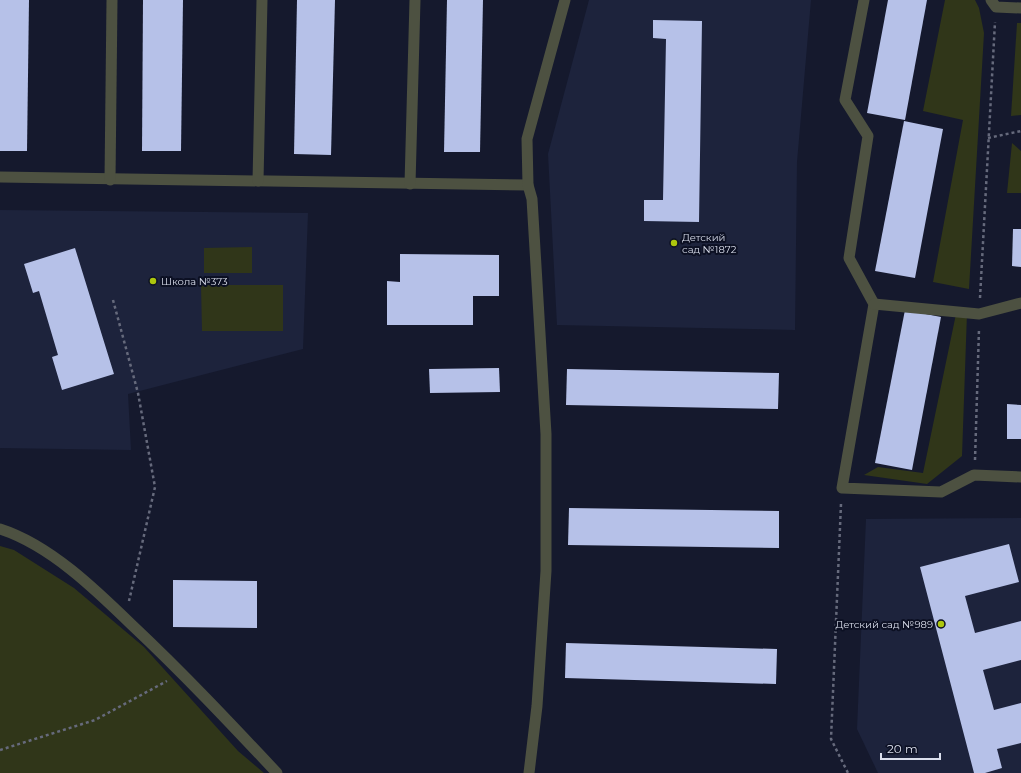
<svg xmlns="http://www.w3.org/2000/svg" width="1021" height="773" font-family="Montserrat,sans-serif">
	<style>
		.built { fill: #1d233c }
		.green { fill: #303619 }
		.building { fill: #b6c1e8 }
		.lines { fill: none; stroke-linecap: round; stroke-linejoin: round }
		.path { stroke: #666a7c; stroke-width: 2.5; stroke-dasharray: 3 3; stroke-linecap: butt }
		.service { stroke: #4d5141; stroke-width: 11 }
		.minor { stroke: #4d5141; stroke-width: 11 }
		.poi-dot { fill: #adc60d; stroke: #0c1023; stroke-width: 1.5 }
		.labels { text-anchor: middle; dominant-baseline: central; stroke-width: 4; stroke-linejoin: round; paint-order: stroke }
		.poi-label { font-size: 10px; fill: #dbdfed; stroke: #0c1023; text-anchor: start }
	</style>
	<rect width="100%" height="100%" fill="#15192d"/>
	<g class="built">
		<path d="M589 0H811L797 162 795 330 557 325 548 154Z"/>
		<path d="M0 210 308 213 303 349 128 394 131 450 0 448Z"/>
		<path d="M1021 518V773H878L857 729 866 519Z"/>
	</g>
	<g class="green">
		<path d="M945 0H975L979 8 984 33 969 289 933 282 963 120 923 111Z"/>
		<path d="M1017 23H1021V115L1011 116Z"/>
		<path d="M1012 143 1021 151V193H1007Z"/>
		<path d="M252 247V273H204V248Z"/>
		<path d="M201 285H283V331H202Z"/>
		<path d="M967 313 962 456 927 484 864 475 878 467 923 473 956 314Z"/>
		<path d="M0 546 14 550 74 588 144 647 238 751 264 773H0Z"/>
	</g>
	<g class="building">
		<path d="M0 0H29L27 151H0Z"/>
		<path d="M143 0H183L181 151H142Z"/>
		<path d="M297 0H335L331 155 294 154Z"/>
		<path d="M447 0H483L480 152H444Z"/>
		<path d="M888 0H927L905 120 867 113Z"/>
		<path d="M653 20 702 21 699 222 644 221V200H663L666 39 653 38Z"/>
		<path d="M904 121 943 129 915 278 875 271Z"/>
		<path d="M1013 229H1021V267L1012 266Z"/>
		<path d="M75 248 114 374 62 390 52 357 58 355 39 291 33 293 24 264Z"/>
		<path d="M400 254 499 255V296H473V325H387V281L400 282Z"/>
		<path d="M905 310 941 317 912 470 875 463Z"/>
		<path d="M499 368 500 392 430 393 429 369Z"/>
		<path d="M567 369 779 373 778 409 566 405Z"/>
		<path d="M1007 404 1021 405V439H1007Z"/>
		<path d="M569 508 779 511V548L568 545Z"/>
		<path d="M1009 544 1019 582 965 596 975 633 1021 621V660L983 670 994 710 1021 703V743L997 749 1002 768 985 773H974L920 567Z"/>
		<path d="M173 580 257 581V628L173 627Z"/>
		<path d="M566 643 777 649 776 684 565 678Z"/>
	</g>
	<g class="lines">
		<g class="path">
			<path d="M988 138 1021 131"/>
			<path d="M980 298 995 22"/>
			<path d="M113 300 138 393 155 487 129 601"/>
			<path d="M975 460 979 329"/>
			<path d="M841 504 831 739 848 773"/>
			<path d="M0 750 95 720 167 681"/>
		</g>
		<g class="service">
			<path d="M864 0 845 100 868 136 849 258 874 304 842 488 941 492 974 475 1021 477"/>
			<path d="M991 0 996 7 1021 8"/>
			<path d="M0 177 528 185"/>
			<path d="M110 180 112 0"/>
			<path d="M258 181 262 0"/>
			<path d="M410 184 415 0"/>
			<path d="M874 304 979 314 1021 303"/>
			<path d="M529 773 537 706 546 571V434L532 199 528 185 527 139 565 0"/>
		</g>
		<path class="minor" d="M0 529C50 545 96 590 133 626 183 673 230 723 277 773"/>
	</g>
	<g class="poi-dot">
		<circle cx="674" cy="243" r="4"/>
		<circle cx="153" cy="281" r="4"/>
		<circle cx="941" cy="624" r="4"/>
	</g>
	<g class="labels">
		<g class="poi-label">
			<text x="682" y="237">Детский<tspan x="682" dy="12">сад №1872</tspan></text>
			<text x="161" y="281">Школа №373</text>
			<text x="933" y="624" text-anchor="end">Детский сад №989</text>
		</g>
	</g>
	<path d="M881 753v6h59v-6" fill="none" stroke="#dbdfed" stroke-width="2"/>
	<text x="887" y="753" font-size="12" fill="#dbdfed" stroke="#0c1023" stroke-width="3" paint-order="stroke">20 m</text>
</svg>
